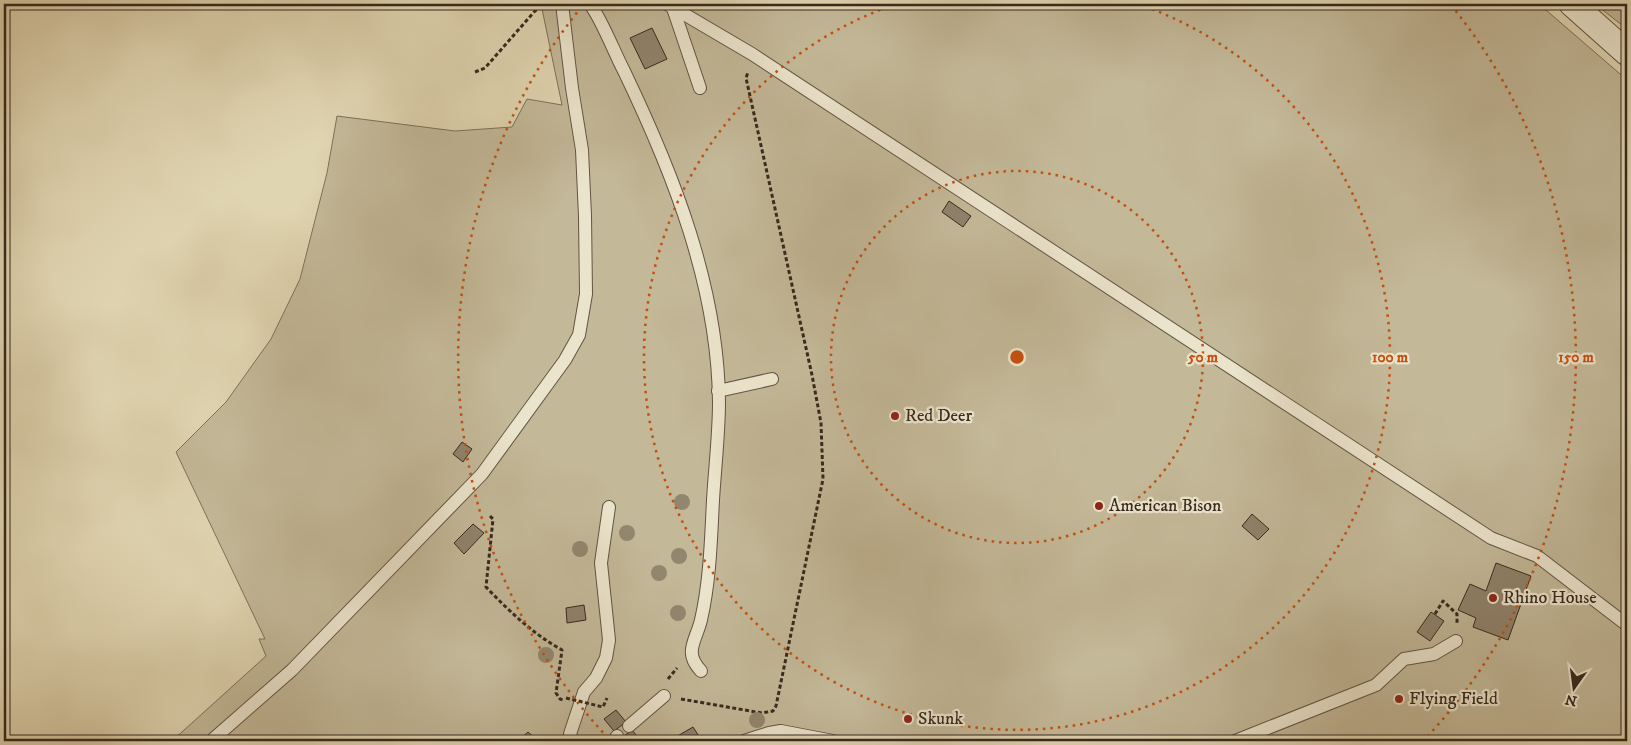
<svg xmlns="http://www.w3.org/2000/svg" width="1631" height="745" font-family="'IM FELL DW Pica',serif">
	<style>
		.green { fill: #c3b898; stroke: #7d705c }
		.building { fill: #8f826b; stroke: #37291f }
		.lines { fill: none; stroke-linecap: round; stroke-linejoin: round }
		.service-casing { stroke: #615444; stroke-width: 14 }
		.minor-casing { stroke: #615444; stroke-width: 27 }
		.path { stroke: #37291f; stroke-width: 3; stroke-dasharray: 4 2.5; stroke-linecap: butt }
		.service { stroke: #ebe4cc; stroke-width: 12 }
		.minor { stroke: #ebe4cc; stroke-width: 25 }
		.path-bridge { stroke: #37291f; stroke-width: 3; stroke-dasharray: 4 2.5; stroke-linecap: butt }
		.tree { fill: #92866e }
		.ring { fill: none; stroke: #c54f10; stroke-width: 2.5; stroke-dasharray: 2.5 5 }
		.poi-dot { fill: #8f2418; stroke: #ebe4cc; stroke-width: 2 }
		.labels { text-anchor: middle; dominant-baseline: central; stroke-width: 4.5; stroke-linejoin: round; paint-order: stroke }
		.poi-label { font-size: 18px; fill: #37291f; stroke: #ebe4cc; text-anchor: start }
		.centre { fill: #c54f10; stroke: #ebe4cc; stroke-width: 2.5 }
		.ring-label { font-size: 15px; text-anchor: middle; font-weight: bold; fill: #c54f10; stroke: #ebe4cc; stroke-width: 4.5; stroke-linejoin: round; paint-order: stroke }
	</style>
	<rect width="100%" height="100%" fill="#e0d5b1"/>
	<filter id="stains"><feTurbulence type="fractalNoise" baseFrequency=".004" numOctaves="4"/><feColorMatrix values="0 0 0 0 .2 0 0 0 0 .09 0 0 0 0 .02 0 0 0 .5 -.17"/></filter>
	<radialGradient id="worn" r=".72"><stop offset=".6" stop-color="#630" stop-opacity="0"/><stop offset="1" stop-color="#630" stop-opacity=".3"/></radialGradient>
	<g class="green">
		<path d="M541 4H1539L1627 80V741H172L266 656 259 639H265L176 452 226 402 271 339 300 279 327 173 337 116 455 131 512 127 527 99 562 105Z"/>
		<path d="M1595 4H1627V29Z"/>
	</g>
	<g class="building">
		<path d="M652 28 667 59 645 69 630 38Z"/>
		<path d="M949 201 971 216 963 227 942 212Z"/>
		<path d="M462 442 472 449 463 462 453 454Z"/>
		<path d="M1252 514 1269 529 1258 540 1242 526Z"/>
		<path d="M473 524 484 533 464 554 454 543Z"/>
		<path d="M1496 563 1531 576 1508 640 1473 627 1476 618 1458 610 1470 584 1486 591Z"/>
		<path d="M584 605 586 620 567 623 566 608Z"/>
		<path d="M1431 612 1444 621 1430 641 1417 632Z"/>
		<path d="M616 710 626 722 614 731 604 719Z"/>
		<path d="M693 727 702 741H669Z"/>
		<path d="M632 730 641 741H622L620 739Z"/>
		<path d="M528 732 538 741H518Z"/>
	</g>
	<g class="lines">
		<defs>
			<g id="service">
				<path d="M590 4C602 20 614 52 624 71 673 173 718 286 719 402 719 434 715 467 713 500 711 539 710 581 701 620 696 641 683 652 701 671"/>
				<path d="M667 4 752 54 1491 538 1537 556 1627 625"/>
				<path d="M673 8 700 88"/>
				<path d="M718 391 772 379"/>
				<path d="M629 726 664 696"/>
				<path d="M211 741 292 670 482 474 565 360 579 335 586 294 585 216 582 150 572 88 562 4"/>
				<path d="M572 741 570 734 584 692 596 678 606 658 609 640 601 563 609 507"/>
				<path d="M614 741 617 736"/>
				<path d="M744 741 769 733 781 731 833 741"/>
				<path d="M1235 741 1376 685 1404 659 1434 654 1456 641"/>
			</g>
			<path id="minor" d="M1572 4 1627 53"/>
		</defs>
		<use href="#service" class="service-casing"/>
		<use href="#minor" class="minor-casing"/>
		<g class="path">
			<path d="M475 72 485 68 534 12 543 4"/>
			<path d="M490 516 493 519 486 587C510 612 532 633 562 650L556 693 560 699 563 700"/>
			<path d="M1435 614 1443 601 1457 614V624"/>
			<path d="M668 679 677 668"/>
			<path d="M681 699 762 713 773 711 776 706 823 479 821 423 812 375 746 78 748 72"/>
		</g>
		<use href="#service" class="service"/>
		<use href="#minor" class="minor"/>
		<path class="path-bridge" d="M566 698 603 707 607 698"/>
	</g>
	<g class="tree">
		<circle cx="682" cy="502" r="8"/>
		<circle cx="627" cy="533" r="8"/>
		<circle cx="580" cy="549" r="8"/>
		<circle cx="679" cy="556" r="8"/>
		<circle cx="659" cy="573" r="8"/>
		<circle cx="678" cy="613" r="8"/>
		<circle cx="546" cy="655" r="8"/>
		<circle cx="757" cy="720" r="8"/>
	</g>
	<g class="ring">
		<circle cx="1017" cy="357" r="186"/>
		<path d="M1138 4A373 373 0 1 1 896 4"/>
		<path d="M608 738A559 559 0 0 1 583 5M1451 5A559 559 0 0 1 1426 738"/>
	</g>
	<g class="poi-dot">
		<circle cx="895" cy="416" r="5"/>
		<circle cx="1099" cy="506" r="5"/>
		<circle cx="1493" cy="598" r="5"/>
		<circle cx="1399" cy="699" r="5"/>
		<circle cx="908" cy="719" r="5"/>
	</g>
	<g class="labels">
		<g class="poi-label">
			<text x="905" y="416">Red Deer</text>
			<text x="1109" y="506">American Bison</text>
			<text x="1503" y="598">Rhino House</text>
			<text x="1409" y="699">Flying Field</text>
			<text x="918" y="719">Skunk</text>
		</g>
	</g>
	<circle cx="1017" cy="357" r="8" class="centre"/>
	<g class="ring-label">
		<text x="1203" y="362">50 m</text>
		<text x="1390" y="362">100 m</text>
		<text x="1576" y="362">150 m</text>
	</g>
	<rect width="1631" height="745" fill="none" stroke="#e0d5b1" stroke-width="20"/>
	<rect x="5" y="5" width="1621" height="735" fill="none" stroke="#37291f" stroke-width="2.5"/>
	<rect x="10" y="10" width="1611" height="725" fill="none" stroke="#37291f"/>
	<g transform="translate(1574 688) rotate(194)" stroke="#ebe4cc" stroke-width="4" paint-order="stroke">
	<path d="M0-4L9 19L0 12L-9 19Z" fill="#37291f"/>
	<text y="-8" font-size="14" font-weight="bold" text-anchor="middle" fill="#37291f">N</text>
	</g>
	<rect width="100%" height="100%" filter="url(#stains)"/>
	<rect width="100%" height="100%" fill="url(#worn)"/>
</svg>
